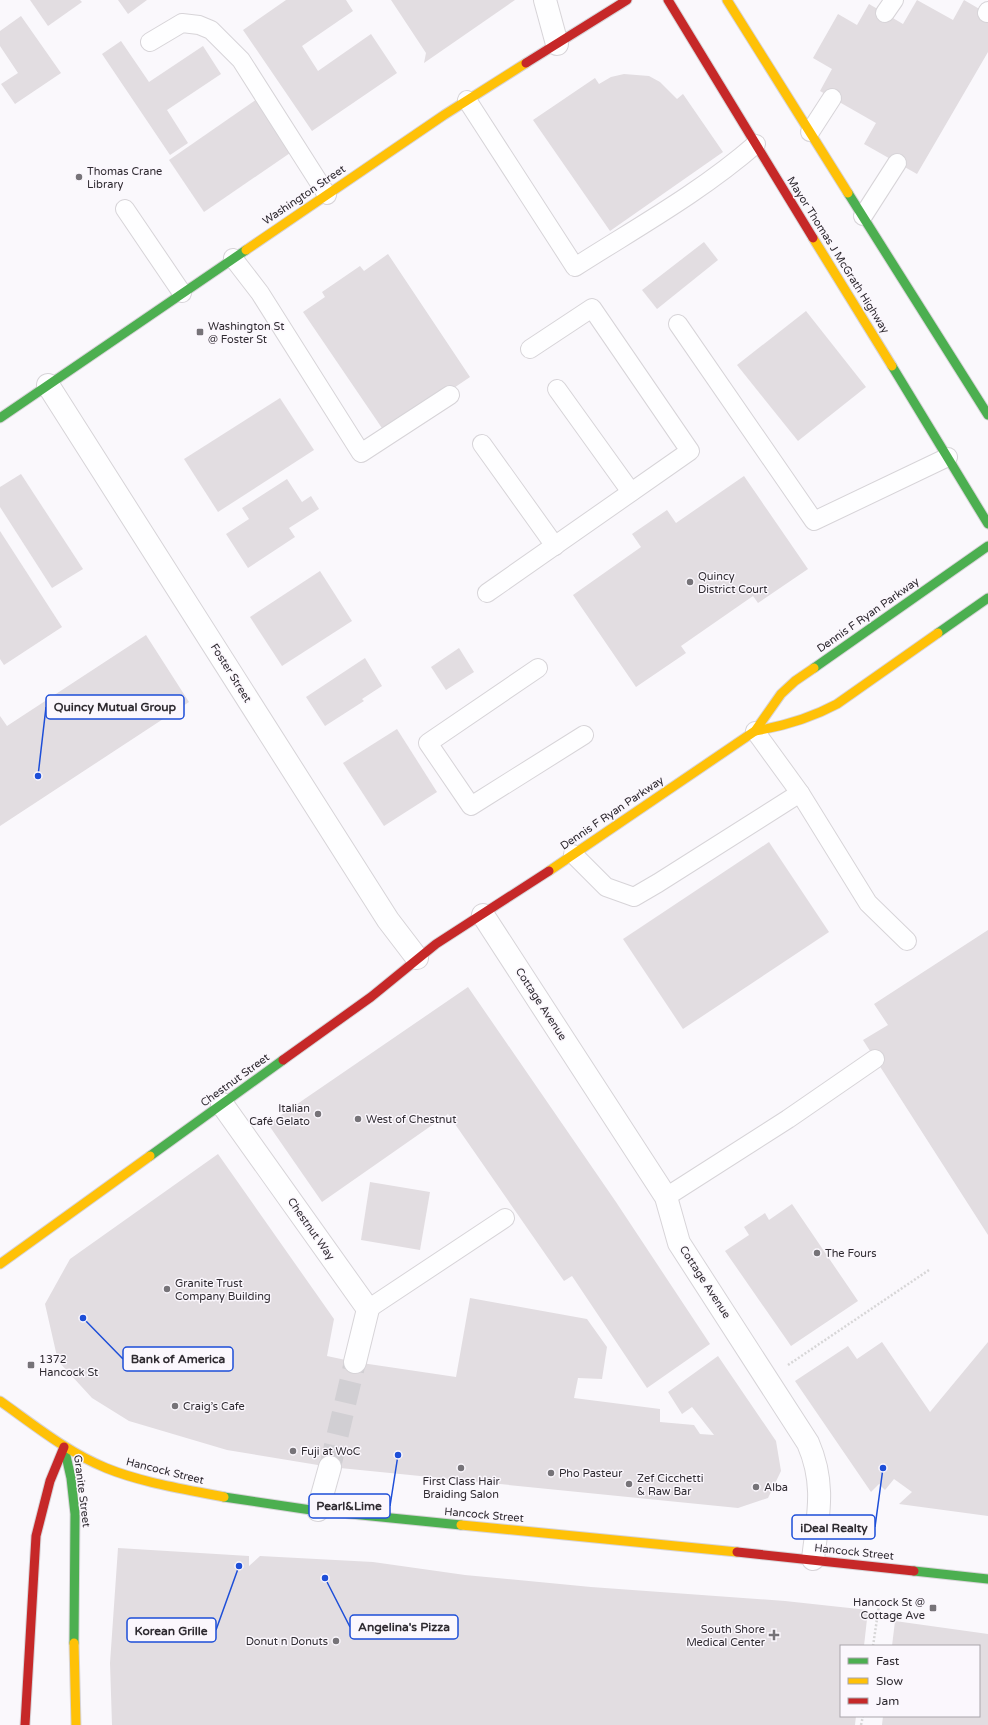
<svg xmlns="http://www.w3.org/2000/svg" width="988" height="1725" font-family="'Varela Round',sans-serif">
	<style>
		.building { fill: #e2dde1 }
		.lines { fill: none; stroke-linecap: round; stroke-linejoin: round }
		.street-tunnel { stroke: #d1cfd3; stroke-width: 22; stroke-dasharray: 22 11; stroke-linecap: butt }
		.lane-casing { stroke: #d7d4d8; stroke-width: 20 }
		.street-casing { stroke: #d7d4d8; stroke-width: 24 }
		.fast-casing { stroke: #d7d4d8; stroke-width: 11 }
		.slow-casing { stroke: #d7d4d8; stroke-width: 11 }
		.jam-casing { stroke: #d7d4d8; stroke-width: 11 }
		.path { stroke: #d7d6d7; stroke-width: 2.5; stroke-dasharray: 2 2; stroke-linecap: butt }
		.lane { stroke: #fefeff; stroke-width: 18 }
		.street { stroke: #fefeff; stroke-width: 22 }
		.fast { stroke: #4caf50; stroke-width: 9 }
		.slow { stroke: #ffc107; stroke-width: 9 }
		.jam { stroke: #c62828; stroke-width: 9 }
		.poi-dot { fill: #767378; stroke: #fbf7fd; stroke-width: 1.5 }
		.labels { text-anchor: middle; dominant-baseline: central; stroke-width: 3; stroke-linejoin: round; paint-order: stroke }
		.poi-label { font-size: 11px; fill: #2f2b31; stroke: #fbf7fd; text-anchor: start }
		.street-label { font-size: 11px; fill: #2f2b31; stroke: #fbf7fd }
		.leader { fill: none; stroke: #1d4ed8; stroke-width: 1.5 }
		.callout-dot { fill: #1d4ed8; stroke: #fbf7fd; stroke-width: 1.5 }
		.callout { fill: #fbf7fd; stroke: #1d4ed8; stroke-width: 1.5 }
		.callout-label { font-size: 12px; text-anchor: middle; font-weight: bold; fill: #2f2b31 }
	</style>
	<rect width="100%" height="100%" fill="#faf8fc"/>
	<g class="building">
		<path d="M30 0H80L82 2 48 26Z"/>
		<path d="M118 0H147L128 14Z"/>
		<path d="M286 0H346L353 11 302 46 318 71 371 34 397 73 312 131 243 30Z"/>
		<path d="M391 0H515L424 63 426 53Z"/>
		<path d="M917 0 953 20 964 0 988 14V52L917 174 864 144 876 123 820 91 832 69 813 58 838 14 857 25 869 4 903 24Z"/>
		<path d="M21 16 61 73 15 104 1 84 18 73 0 46V31Z"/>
		<path d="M121 41 149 82 203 46 221 74 167 110 188 143 170 155 102 54Z"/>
		<path d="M624 74 649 76 660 82 677 99 683 94 723 152 610 231 533 120 595 78 599 84 611 77Z"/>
		<path d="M257 99 293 151 204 212 169 160Z"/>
		<path d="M704 242 718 260 657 309 642 290Z"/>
		<path d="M388 254 470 377 386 434 303 312 325 297 322 292 360 266 364 271Z"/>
		<path d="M806 311 866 387 798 441 737 365Z"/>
		<path d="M280 398 314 450 218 512 184 459Z"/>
		<path d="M21 474 83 569 52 588 0 507V487Z"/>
		<path d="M744 476 808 569 758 603 753 596 681 646 686 653 636 687 573 595 641 547 632 534 667 510 676 523Z"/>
		<path d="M287 479 302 502 311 496 319 509 289 528 295 537 248 568 226 534 249 519 242 508Z"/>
		<path d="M0 531 62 627 4 665 0 659Z"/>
		<path d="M320 571 352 621 282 666 250 617Z"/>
		<path d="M146 635 189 702 0 826V716L7 726Z"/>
		<path d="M459 648 474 672 446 690 431 667Z"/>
		<path d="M365 658 382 686 362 699 364 701 325 726 306 697Z"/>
		<path d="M397 729 437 792 384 826 343 763Z"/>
		<path d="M769 842 829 932 683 1029 623 939Z"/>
		<path d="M988 930V1235L863 1040 888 1025 874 1004Z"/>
		<path d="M468 987 616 1202 710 1344 647 1388 572 1276 564 1281 448 1114 322 1202 268 1124Z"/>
		<path d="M218 1154 334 1319 327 1356 355 1362 456 1377 470 1298 587 1319 607 1347 602 1379 578 1378 574 1398 660 1409V1422L694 1425 700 1434 714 1435 692 1407 682 1414 668 1392 718 1356 776 1441 781 1471 768 1498 738 1508 330 1467 227 1450 129 1421 92 1398 58 1361 45 1304 70 1259Z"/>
		<path d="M370 1182 430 1192 420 1250 361 1240Z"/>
		<path d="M792 1204 858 1301 791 1346 725 1251 749 1235 744 1227 765 1213 769 1220Z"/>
		<path d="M882 1342 930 1412 988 1342V1516L899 1504 912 1492 894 1479 885 1490 879 1484 871 1492 795 1381 848 1346 857 1359Z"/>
		<path d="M118 1548 249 1556V1566L260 1556 373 1562 465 1575 591 1587 785 1601 868 1610 864 1646H841V1716H856L855 1725H112L110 1663Z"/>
		<path d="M895 1621 988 1634V1725H882L883 1716H979V1646H892Z"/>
	</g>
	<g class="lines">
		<path class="street-tunnel" d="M330 1467 355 1362"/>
		<defs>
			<g id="lane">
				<path d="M885 13 894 0"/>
				<path d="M987 13 988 11"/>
				<path d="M150 42 182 23 199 25 211 30 241 60 327 195"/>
				<path d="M467 100 575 267C636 228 701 192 756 144"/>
				<path d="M810 132 832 98"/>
				<path d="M125 209 182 293"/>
				<path d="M863 216 897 163"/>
				<path d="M233 258 260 293 361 453 450 395"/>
				<path d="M678 324 814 521 948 457"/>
				<path d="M557 389 631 492"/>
				<path d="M482 444 555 546"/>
				<path d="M487 593 690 451 592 308 530 349"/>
				<path d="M538 668 428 743 471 806 584 735"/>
				<path d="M755 731 800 793 868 903 907 941"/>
				<path d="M573 854 606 887 634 897 658 883 800 793"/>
				<path d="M666 1197 788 1119 875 1059"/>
				<path d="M368 1309 505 1218"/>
			</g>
			<g id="street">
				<path d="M545 0 557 44"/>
				<path d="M48 385 388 920 417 958"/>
				<path d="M483 915 666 1197 679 1243 808 1443C826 1484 818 1516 813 1559"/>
				<path d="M222 1104 368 1309 355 1362"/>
				<path d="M318 1510 330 1467"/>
			</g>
			<g id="fast">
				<path d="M848 193 988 415"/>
				<path d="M892 366 988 524"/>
				<path d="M0 418 246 250"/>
				<path d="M938 633 988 598"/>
				<path d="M814 668 988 546"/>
				<path d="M150 1156 283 1060"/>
				<path d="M64 1447 71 1478 75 1514 74 1643"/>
				<path d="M224 1497 311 1510 461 1525"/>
				<path d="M914 1571 988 1579"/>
			</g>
			<g id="slow">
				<path d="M727 0 848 193"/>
				<path d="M813 238 892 366"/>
				<path d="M246 250 444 115 526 63"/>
				<path d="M755 731C784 726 811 718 837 704L938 633"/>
				<path d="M549 871 755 731 781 694 795 681 814 668"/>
				<path d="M0 1264 150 1156"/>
				<path d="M0 1401C34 1425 67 1452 106 1468 143 1483 185 1489 224 1497"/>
				<path d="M461 1525 737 1552"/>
				<path d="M74 1643 76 1725"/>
			</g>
			<g id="jam">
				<path d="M668 0 813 238"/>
				<path d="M526 63 627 0"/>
				<path d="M283 1060 371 997 436 944 549 871"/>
				<path d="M737 1552 914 1571"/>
				<path d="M25 1725 36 1536 50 1481 64 1447"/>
			</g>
		</defs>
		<use href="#lane" class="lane-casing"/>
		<use href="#street" class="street-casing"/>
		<use href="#fast" class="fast-casing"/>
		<use href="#slow" class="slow-casing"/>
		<use href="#jam" class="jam-casing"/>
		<g class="path">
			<path d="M788 1365 929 1270"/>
			<path d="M873 1646 880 1599"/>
			<path d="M861 1725 863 1716"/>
		</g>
		<use href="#lane" class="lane"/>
		<use href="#street" class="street"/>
		<use href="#fast" class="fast"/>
		<use href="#slow" class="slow"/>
		<use href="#jam" class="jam"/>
	</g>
	<g class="poi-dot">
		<circle cx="79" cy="177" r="4"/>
		<rect x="196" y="328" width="8" height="8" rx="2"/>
		<circle cx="690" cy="582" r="4"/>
		<circle cx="318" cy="1114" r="4"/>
		<circle cx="358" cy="1119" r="4"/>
		<circle cx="817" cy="1253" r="4"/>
		<circle cx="167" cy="1289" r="4"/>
		<rect x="27" y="1361" width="8" height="8" rx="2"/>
		<circle cx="175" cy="1406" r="4"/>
		<circle cx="293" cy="1451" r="4"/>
		<circle cx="461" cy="1468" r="4"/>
		<circle cx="551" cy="1473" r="4"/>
		<circle cx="629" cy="1484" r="4"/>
		<circle cx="756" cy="1487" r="4"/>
		<rect x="929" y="1604" width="8" height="8" rx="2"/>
		<path d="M772 1629h4v4h4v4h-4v4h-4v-4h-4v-4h4z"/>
		<circle cx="336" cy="1641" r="4"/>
	</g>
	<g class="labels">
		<g class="poi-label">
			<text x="87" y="171">Thomas Crane<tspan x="87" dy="13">Library</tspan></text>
			<text x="208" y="326">Washington St<tspan x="208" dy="13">@ Foster St</tspan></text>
			<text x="698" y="576">Quincy<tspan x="698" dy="13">District Court</tspan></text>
			<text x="310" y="1108" text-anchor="end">Italian<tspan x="310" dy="13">Café Gelato</tspan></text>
			<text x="366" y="1119">West of Chestnut</text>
			<text x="825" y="1253">The Fours</text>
			<text x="175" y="1283">Granite Trust<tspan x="175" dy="13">Company Building</tspan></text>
			<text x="39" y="1359">1372<tspan x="39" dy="13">Hancock St</tspan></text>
			<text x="183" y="1406">Craig’s Cafe</text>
			<text x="301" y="1451">Fuji at WoC</text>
			<text x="559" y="1473">Pho Pasteur</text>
			<text x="637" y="1478">Zef Cicchetti<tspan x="637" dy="13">&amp; Raw Bar</tspan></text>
			<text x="461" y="1481" text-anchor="middle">First Class Hair<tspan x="461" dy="13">Braiding Salon</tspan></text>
			<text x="764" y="1487">Alba</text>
			<text x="925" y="1602" text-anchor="end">Hancock St @<tspan x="925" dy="13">Cottage Ave</tspan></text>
			<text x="765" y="1629" text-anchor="end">South Shore<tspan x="765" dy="13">Medical Center</tspan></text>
			<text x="328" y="1641" text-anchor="end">Donut n Donuts</text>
		</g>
		<g class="street-label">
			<text transform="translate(304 195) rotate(-34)">Washington Street</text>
			<text transform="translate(838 255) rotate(58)">Mayor Thomas J McGrath Highway</text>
			<text transform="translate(868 615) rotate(-35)">Dennis F Ryan Parkway</text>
			<text transform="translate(231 673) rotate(58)">Foster Street</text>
			<text transform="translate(612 813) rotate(-34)">Dennis F Ryan Parkway</text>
			<text transform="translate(541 1004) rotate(57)">Cottage Avenue</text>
			<text transform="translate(235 1080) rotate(-36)">Chestnut Street</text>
			<text transform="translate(311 1229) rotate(55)">Chestnut Way</text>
			<text transform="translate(705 1282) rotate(57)">Cottage Avenue</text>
			<text transform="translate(165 1471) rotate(14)">Hancock Street</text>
			<text transform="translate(82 1491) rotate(83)">Granite Street</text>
			<text transform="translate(484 1515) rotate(5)">Hancock Street</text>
			<text transform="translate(854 1552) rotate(6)">Hancock Street</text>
		</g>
	</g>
	<path class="leader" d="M38 776L46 707M83 1318L123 1359M398 1455L390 1506M883 1468L875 1527M325 1578L350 1627M239 1566L216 1630"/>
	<g class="callout-dot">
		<circle cx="38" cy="776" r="4"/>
		<circle cx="83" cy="1318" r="4"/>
		<circle cx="398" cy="1455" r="4"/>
		<circle cx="883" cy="1468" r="4"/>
		<circle cx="325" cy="1578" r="4"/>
		<circle cx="239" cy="1566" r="4"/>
	</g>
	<g class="callout">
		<rect x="46" y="695" width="138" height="24" rx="4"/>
		<rect x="123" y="1347" width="110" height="24" rx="4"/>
		<rect x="309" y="1494" width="81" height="24" rx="4"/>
		<rect x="792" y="1515" width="83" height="24" rx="4"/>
		<rect x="350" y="1615" width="108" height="24" rx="4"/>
		<rect x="127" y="1618" width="89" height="24" rx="4"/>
	</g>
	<g class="callout-label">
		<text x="115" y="711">Quincy Mutual Group</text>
		<text x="178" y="1363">Bank of America</text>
		<text x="349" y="1510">Pearl&amp;Lime</text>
		<text x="834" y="1532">iDeal Realty</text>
		<text x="404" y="1631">Angelina's Pizza</text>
		<text x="171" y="1635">Korean Grille</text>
	</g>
	<rect x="840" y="1645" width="140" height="72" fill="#fbf7fd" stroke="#a9a5ab"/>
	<rect x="848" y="1658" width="20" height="6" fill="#4caf50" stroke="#a9a5ab"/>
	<text x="876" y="1665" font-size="12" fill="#2f2b31">Fast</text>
	<rect x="848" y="1678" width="20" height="6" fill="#ffc107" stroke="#a9a5ab"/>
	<text x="876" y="1685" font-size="12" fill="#2f2b31">Slow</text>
	<rect x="848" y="1698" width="20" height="6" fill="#c62828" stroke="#a9a5ab"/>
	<text x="876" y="1705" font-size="12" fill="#2f2b31">Jam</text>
</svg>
